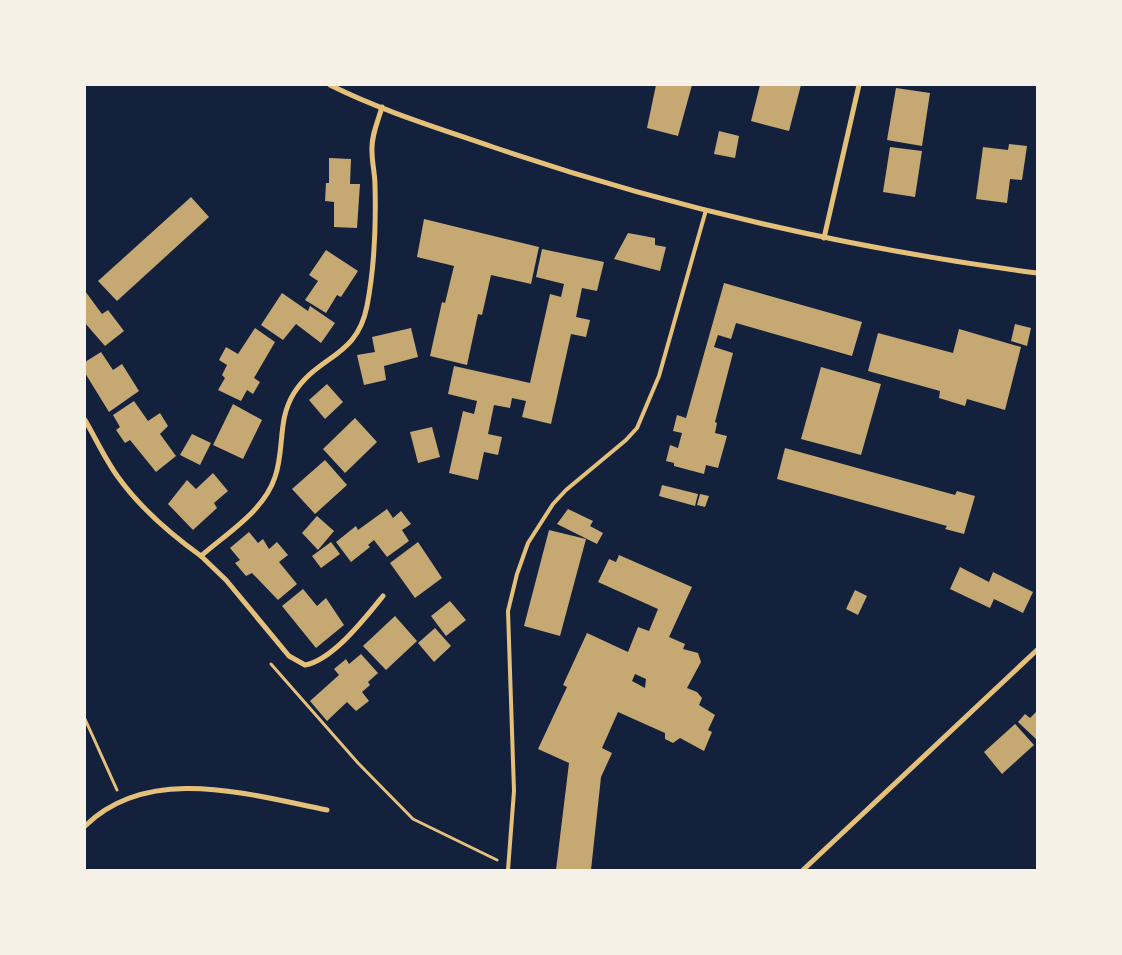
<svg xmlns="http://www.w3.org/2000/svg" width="1122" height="955" font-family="'DM Sans',sans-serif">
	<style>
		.building { fill: #c6a872; fill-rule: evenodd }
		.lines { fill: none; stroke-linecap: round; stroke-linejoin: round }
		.path { stroke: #e5c07b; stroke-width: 3 }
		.service { stroke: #e5c07b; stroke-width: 4 }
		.minor { stroke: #e5c07b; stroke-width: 5 }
	</style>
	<rect width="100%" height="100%" fill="#14213d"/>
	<g class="building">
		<path d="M656 85H692L678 136 647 128Z"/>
		<path d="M760 85H801L789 131 751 121Z"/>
		<path d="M896 88 930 93 922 146 887 140Z"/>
		<path d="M719 131 739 136 735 158 714 154Z"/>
		<path d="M1009 144 1027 146 1022 180 1010 179 1007 203 976 199 983 147 1008 150Z"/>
		<path d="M890 147 922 151 915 197 883 192Z"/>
		<path d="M329 158 351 159 350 184H360L357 228 334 227V202L325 201 326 183H329Z"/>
		<path d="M191 197 209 217 117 301 98 281Z"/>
		<path d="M424 219 539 247 531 284 491 275 482 315 478 314 467 365 430 356 442 302 445 303 454 266 417 257Z"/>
		<path d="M628 233 655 238V245L666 247 660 271 614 259Z"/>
		<path d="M542 249 604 262 597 291 582 288 576 317 590 320 586 337 571 334 551 424 522 417 526 401 512 398 510 408 494 405 488 434 502 437 498 455 484 452 478 480 449 473 463 411 474 414 477 401 448 394 454 366 530 383 550 294 561 297 564 284 536 277Z"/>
		<path d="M326 250 358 271 341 297 337 295 326 313 305 300 318 281 309 275Z"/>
		<path d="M724 283 862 322 852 356 736 323 731 339 718 335 714 347 733 353 715 422 717 423 715 433 727 436 718 468 706 465 704 474 674 466V463L666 461 670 445 678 448 682 433 673 431 677 415 686 418Z"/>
		<path d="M85 291 102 314 108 310 124 331 105 346 85 323Z"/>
		<path d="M282 293 308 311 310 306 335 323 321 343 296 324 283 340 261 325Z"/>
		<path d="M1015 324 1031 328 1027 346 1011 341Z"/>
		<path d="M255 328 275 342 254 378 260 382 253 394 247 390 241 401 218 390 225 378 222 375 227 365 219 360 226 347 238 354Z"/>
		<path d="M411 328 418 357 384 366 386 380 364 385 357 355 375 352 372 337Z"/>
		<path d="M959 329 1021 347 1005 410 967 399 965 406 939 398 940 391 868 371 878 333 953 353Z"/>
		<path d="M101 352 113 370 122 364 139 391 109 412 85 373V362Z"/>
		<path d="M821 367 881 384 861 455 801 439Z"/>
		<path d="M327 384 343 402 325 419 309 400Z"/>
		<path d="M134 401 148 421 160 413 168 426 160 434 176 456 156 472 130 440 125 443 116 430 120 427 113 415Z"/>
		<path d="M233 404 262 420 243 459 213 445Z"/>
		<path d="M355 418 377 442 345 473 323 449Z"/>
		<path d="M432 427 440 457 418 463 410 432Z"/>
		<path d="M192 434 211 443 200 465 180 455Z"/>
		<path d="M785 448 955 495 957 491 975 496 964 534 945 529 947 526 777 479Z"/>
		<path d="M325 460 347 485 315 514 292 489Z"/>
		<path d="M213 473 228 491 214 503 217 508 193 530 168 504 187 480 196 489Z"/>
		<path d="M662 485 698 494 695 506 659 496Z"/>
		<path d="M700 494 709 496 705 507 697 505Z"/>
		<path d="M387 509 393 518 401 511 411 524 402 530 409 541 387 557 374 540 368 545 370 547 351 562 336 542 356 526 358 530Z"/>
		<path d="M568 509 593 521 590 526 603 533 597 544 557 524Z"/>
		<path d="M317 516 334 531 318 550 302 533Z"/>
		<path d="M549 530 586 539 560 636 524 626Z"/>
		<path d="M249 532 258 543 263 539 269 549 277 542 288 555 279 562 297 584 278 600 252 573 246 576 235 563 240 560 230 548Z"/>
		<path d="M331 542 340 554 321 568 312 556Z"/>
		<path d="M418 542 442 578 415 598 390 563Z"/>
		<path d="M619 555 692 587 669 637 685 644 683 649 698 653 701 662 687 688 697 692 702 698 699 705 715 715 708 730 712 732 704 751 680 738 673 743 665 739V733L618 712 602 748 612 753 601 777 591 870H556L569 763 538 749 567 687 563 685 587 633 628 652 638 627 649 631 658 609 598 582 609 559 616 562ZM635 674 646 679 645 688 632 681Z"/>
		<path d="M960 567 989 582 993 572 1033 592 1023 613 994 599 990 608 950 589Z"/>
		<path d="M303 589 317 606 326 598 344 625 316 648 282 606Z"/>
		<path d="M855 590 867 596 858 615 846 609Z"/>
		<path d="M450 601 466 620 446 636 431 616Z"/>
		<path d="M395 616 417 641 386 670 363 646Z"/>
		<path d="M435 628 451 646 434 662 418 643Z"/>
		<path d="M361 654 378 673 368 682 370 685 362 692 369 701 356 711 347 702 327 721 310 701 339 675 334 669 346 659 349 664Z"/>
		<path d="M1037 711V740L1018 722 1025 714 1030 718Z"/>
		<path d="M1015 724 1034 745 1002 774 984 752Z"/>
	</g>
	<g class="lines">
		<g class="path">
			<path d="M271 664 358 763 413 819 497 860"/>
			<path d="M85 719 117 790"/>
		</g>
		<path class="service" d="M508 870 514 791 508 611 517 574 528 543 553 504 566 490 626 440 637 428 659 376 706 210"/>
		<g class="minor">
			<path d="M330 85C382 111 438 128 493 147 669 207 852 249 1037 273"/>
			<path d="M382 107C378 121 371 136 372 151 372 163 375 174 375 185 376 222 374 270 367 306 357 358 318 355 294 393 277 420 285 449 275 477 264 511 227 533 201 556L226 580 289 656 305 665C333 660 366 617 383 596"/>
			<path d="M824 238 859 85"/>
			<path d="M85 420C96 439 105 459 118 477 141 509 169 533 201 556"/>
			<path d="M85 826C149 763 250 795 327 810"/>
			<path d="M803 870 1037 650"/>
		</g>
	</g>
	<rect width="1122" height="955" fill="none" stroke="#f6f1e7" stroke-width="172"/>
</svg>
